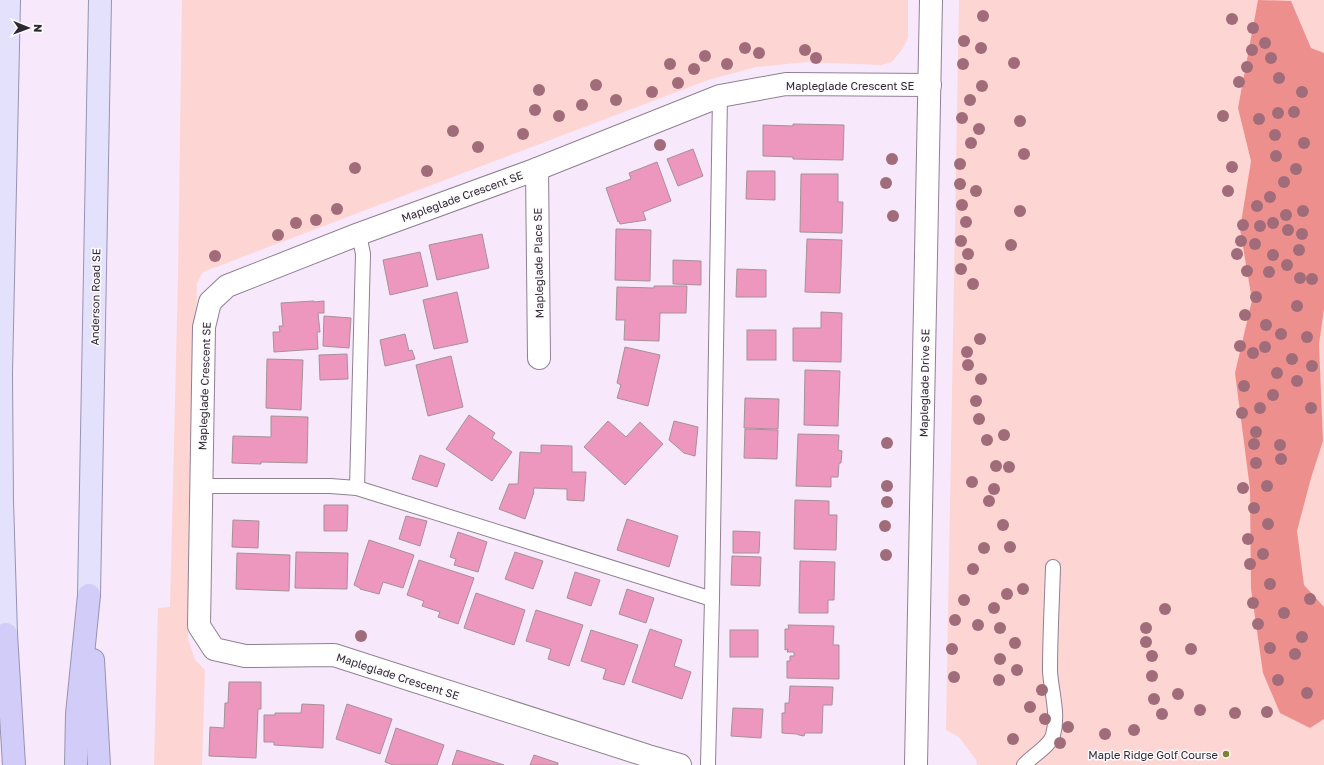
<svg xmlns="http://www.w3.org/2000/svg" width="1324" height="765" font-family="'Golos Text',sans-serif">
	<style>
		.green { fill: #fdd5d3 }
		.forest { fill: #ed908d }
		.building { fill: #ed97be; stroke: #a79099 }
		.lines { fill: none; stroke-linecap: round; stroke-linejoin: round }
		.service-casing { stroke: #8f8092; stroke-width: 16 }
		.minor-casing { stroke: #8f8092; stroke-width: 24 }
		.primary-casing { stroke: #9893b2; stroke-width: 24 }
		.motorway-casing { stroke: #9893b2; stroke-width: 24 }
		.service { stroke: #fff; stroke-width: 14 }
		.minor { stroke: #fff; stroke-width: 22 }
		.primary { stroke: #e3e1fb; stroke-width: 22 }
		.motorway { stroke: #d1cdf8; stroke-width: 22 }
		.tree { fill: #a16c7a }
		.poi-dot { fill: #7b8430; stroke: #fdfafe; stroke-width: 1.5 }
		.labels { text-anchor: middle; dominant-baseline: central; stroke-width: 3; stroke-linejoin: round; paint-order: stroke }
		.street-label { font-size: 11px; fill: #2e2830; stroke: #fdfafe }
		.poi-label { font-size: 11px; fill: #2e2830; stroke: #fdfafe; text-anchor: end }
	</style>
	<rect width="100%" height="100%" fill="#f8e8fb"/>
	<g class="green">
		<path d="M182 0H908V38L903 48 892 62 881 65 806 62 756 67 708 80 203 272 197 283 188 639 195 660 205 670 202 765H154L158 608 170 607 178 279Z"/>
		<path d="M959 0H1324V765H977L976 760 959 737 946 730Z"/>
	</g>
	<path class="forest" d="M1258 0 1291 1 1311 48 1324 53V309L1319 344 1323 441 1311 478 1297 531 1304 585 1324 607V719L1310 728 1280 713 1263 673 1251 589 1250 489 1235 373 1252 300 1240 229 1251 161 1238 108Z"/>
	<g class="building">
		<path d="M793 124 844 125 843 160 793 159V157L763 156V125L793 126Z"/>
		<path d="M693 149 703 176 678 186 667 159Z"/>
		<path d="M657 162 671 201 643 212 646 220 620 224 619 221 618 222 606 188 631 179 629 173Z"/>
		<path d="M747 171H775V200L746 199Z"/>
		<path d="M801 174H838V202H843L842 233 800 232Z"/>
		<path d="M616 229 651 230 650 281 615 280Z"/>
		<path d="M482 234 489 268 437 280 429 245Z"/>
		<path d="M807 239 842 240 840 293 805 292Z"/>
		<path d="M420 252 428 286 390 295 383 260Z"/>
		<path d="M673 260 701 261V285L673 284Z"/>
		<path d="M737 269 766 270V297H736Z"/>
		<path d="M654 286H687L686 313H660L659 341 624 340 625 320H616L617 287 654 288Z"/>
		<path d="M457 292 468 342 434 349 423 300Z"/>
		<path d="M314 301V302L324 301V313H318L320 332H317L318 349 274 352 273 332H280L279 326H283L281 303Z"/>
		<path d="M821 312 842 313 841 362 793 361V328H821Z"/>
		<path d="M324 316 351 318 349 348 323 346Z"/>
		<rect x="747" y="330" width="29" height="30"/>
		<path d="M405 334 409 351 412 350 415 359 385 366 380 340Z"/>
		<path d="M625 347 660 355 648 406 617 398 621 385 617 383Z"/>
		<path d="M347 354 348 379 320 380 319 355Z"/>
		<path d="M451 356 463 407 428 416 416 365Z"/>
		<path d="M267 359 303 360 301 410 266 408Z"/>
		<path d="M805 370 840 371 838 426 804 425Z"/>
		<path d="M745 398 779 399 778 429 744 428Z"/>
		<path d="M469 415 495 433 492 438 512 452 492 481 446 449Z"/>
		<path d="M271 416 308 417 307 463 261 462V464L232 463 233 436 271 437Z"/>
		<path d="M608 421 626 437 640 422 663 444 625 485 584 447Z"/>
		<path d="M674 421 698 427 695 456 684 453 669 440Z"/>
		<path d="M745 429 778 430 777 459 744 458Z"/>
		<path d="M798 434 839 435 838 450 842 451 841 463H839L838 477H831V487L796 486Z"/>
		<path d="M541 445 572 446V472H586L584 501 567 500V489L534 488 533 492H534L525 519 499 509 509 484H518L520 452 541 453Z"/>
		<path d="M420 455 445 464 437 487 412 479Z"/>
		<path d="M795 500 829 501V515H837L836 550 794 549Z"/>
		<path d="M324 505H348L347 531H324Z"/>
		<path d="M406 516 427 521 420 546 399 539Z"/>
		<path d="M627 519 678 536 669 567 617 550Z"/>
		<path d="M233 520 259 521 258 548 232 547Z"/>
		<path d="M733 531 760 532 759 553H733Z"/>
		<path d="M458 532 487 542 478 572 454 565 456 559 450 557Z"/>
		<path d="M369 540 414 555 403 588 383 582 379 594 360 589V588L354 585Z"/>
		<path d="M296 552 348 553 347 589 295 588Z"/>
		<path d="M515 552 543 561 533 589 505 579Z"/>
		<path d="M237 553 290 555 289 591 236 589Z"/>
		<path d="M732 556 761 557 760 586 731 585Z"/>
		<path d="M419 560 474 578 458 624 438 617 440 612 422 606 424 601 407 595Z"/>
		<path d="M800 561 835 562 834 600H828V613H799Z"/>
		<path d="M575 572 600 580 591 606 567 598Z"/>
		<path d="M627 589 654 598 646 623 619 614Z"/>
		<path d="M476 593 525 610 514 645 464 628Z"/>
		<path d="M536 610 583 625 569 666 548 659 551 649 526 641Z"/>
		<path d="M788 625 834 626 833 645H839V679L787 678V661H790V656H794V652H787L788 649 785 650V629H789Z"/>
		<path d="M650 629 682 640 674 666 691 672 682 699 632 682Z"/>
		<path d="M591 630 638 645 624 685 603 679 606 669 581 661Z"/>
		<rect x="730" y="630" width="28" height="27"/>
		<path d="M229 682H261V709H258L256 758 209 756 210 727 224 728 225 703H228Z"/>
		<path d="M790 686 833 687 832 705H823L822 733H805L804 736 799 735 797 734 782 733V713H785V703H789Z"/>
		<path d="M302 704 324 705 323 748 274 745V742H264V715H275V713H301Z"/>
		<path d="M347 704 392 719 380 754 336 739Z"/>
		<path d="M733 708 763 709 761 738 731 736Z"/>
		<path d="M396 728 444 745 437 765H393L385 762Z"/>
		<path d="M457 750 504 765H452Z"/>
		<path d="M534 755 558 763V765H530Z"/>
	</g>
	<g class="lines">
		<defs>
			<g id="service">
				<path d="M201 486H330L357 488 712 599"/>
				<path d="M357 488 363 254 359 234"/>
				<path d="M708 765 712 599 720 96"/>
				<path d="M1024 765C1032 756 1050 746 1053 735 1059 714 1051 691 1050 671 1050 636 1052 602 1053 567"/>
			</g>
			<g id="minor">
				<path d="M537 169 539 358"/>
				<path d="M680 765 648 756 334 655 245 656 214 649 199 626 204 327 210 302 227 286 359 234 537 169 720 96 786 84 930 85"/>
				<path d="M916 765 931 0"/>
			</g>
			<g id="primary">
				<path d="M89 595 100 0"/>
				<path d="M6 634 2 500 1 374 9 0"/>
			</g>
			<g id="motorway">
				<path d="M6 634 14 765"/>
				<path d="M93 660 99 765"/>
				<path d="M76 765 77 714 89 595"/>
			</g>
		</defs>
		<use href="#service" class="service-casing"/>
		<use href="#minor" class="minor-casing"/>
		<use href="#primary" class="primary-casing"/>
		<use href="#motorway" class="motorway-casing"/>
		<use href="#service" class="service"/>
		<use href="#minor" class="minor"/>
		<use href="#primary" class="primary"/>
		<use href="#motorway" class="motorway"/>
	</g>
	<g class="tree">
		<circle cx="983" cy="16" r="6"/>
		<circle cx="1232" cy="19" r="6"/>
		<circle cx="1253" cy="28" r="6"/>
		<circle cx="964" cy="41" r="6"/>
		<circle cx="1265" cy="43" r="6"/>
		<circle cx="745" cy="48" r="6"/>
		<circle cx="981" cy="48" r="6"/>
		<circle cx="805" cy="50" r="6"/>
		<circle cx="1252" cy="50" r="6"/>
		<circle cx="759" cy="53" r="6"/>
		<circle cx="705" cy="56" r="6"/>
		<circle cx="816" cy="58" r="6"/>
		<circle cx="1271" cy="58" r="6"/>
		<circle cx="1014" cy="63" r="6"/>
		<circle cx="670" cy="64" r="6"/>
		<circle cx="727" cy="64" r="6"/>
		<circle cx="963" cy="64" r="6"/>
		<circle cx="1247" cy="67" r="6"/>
		<circle cx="694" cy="69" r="6"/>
		<circle cx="1279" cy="78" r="6"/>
		<circle cx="1239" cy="82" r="6"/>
		<circle cx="678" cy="83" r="6"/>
		<circle cx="596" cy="85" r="6"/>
		<circle cx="982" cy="86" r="6"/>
		<circle cx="539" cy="90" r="6"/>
		<circle cx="652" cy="92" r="6"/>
		<circle cx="1302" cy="92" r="6"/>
		<circle cx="616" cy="100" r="6"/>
		<circle cx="970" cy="100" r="6"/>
		<circle cx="582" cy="105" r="6"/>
		<circle cx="535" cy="110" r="6"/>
		<circle cx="1294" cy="112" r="6"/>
		<circle cx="1278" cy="113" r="6"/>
		<circle cx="559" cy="116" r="6"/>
		<circle cx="1223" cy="116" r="6"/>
		<circle cx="962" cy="118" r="6"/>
		<circle cx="1259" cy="119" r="6"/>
		<circle cx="1020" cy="121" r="6"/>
		<circle cx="979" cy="129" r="6"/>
		<circle cx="453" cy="131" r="6"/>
		<circle cx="523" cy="134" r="6"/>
		<circle cx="1275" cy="135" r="6"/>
		<circle cx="971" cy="143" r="6"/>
		<circle cx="1304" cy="143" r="6"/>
		<circle cx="660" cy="145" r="6"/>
		<circle cx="478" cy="147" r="6"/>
		<circle cx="1024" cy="154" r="6"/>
		<circle cx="1276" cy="156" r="6"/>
		<circle cx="892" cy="159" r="6"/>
		<circle cx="960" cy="164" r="6"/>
		<circle cx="1232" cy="167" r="6"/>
		<circle cx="355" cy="168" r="6"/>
		<circle cx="1296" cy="169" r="6"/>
		<circle cx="427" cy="171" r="6"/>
		<circle cx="1284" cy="182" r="6"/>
		<circle cx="886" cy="183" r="6"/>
		<circle cx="960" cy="184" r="6"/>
		<circle cx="976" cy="191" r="6"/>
		<circle cx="1228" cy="191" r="6"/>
		<circle cx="1270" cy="197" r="6"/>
		<circle cx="962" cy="205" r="6"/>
		<circle cx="1257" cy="206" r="6"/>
		<circle cx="337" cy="209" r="6"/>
		<circle cx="1020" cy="211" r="6"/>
		<circle cx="1303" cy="211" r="6"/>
		<circle cx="1286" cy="215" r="6"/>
		<circle cx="893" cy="216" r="6"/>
		<circle cx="316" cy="220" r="6"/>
		<circle cx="966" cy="222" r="6"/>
		<circle cx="296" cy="223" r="6"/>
		<circle cx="1273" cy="223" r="6"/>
		<circle cx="1243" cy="225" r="6"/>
		<circle cx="1260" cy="226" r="6"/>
		<circle cx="1288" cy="230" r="6"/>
		<circle cx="1302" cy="234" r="6"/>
		<circle cx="278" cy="235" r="6"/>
		<circle cx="961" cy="241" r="6"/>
		<circle cx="1241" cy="241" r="6"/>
		<circle cx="1255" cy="244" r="6"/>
		<circle cx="1011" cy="245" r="6"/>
		<circle cx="1299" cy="250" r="6"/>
		<circle cx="968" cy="254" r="6"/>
		<circle cx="1237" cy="254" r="6"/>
		<circle cx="1273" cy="255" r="6"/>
		<circle cx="215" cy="256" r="6"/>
		<circle cx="1287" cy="265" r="6"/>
		<circle cx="961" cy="269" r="6"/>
		<circle cx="1247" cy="271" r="6"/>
		<circle cx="1269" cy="272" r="6"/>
		<circle cx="1300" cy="278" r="6"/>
		<circle cx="1312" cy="279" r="6"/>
		<circle cx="973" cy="284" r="6"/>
		<circle cx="1256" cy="297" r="6"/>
		<circle cx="1297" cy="306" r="6"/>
		<circle cx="1245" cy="315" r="6"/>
		<circle cx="1266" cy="325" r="6"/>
		<circle cx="1281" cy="334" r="6"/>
		<circle cx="1307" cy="337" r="6"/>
		<circle cx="980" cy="339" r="6"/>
		<circle cx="1240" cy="346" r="6"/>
		<circle cx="1265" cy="347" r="6"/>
		<circle cx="967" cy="352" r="6"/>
		<circle cx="1253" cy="353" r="6"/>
		<circle cx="1292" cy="359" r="6"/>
		<circle cx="968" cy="365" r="6"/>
		<circle cx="1312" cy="366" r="6"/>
		<circle cx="1277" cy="373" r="6"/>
		<circle cx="981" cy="379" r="6"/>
		<circle cx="1297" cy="381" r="6"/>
		<circle cx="1244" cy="386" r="6"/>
		<circle cx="1273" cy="395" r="6"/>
		<circle cx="976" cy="401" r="6"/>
		<circle cx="1260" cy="408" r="6"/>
		<circle cx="1311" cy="408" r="6"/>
		<circle cx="1242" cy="413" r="6"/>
		<circle cx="979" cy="419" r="6"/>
		<circle cx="1256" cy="432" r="6"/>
		<circle cx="1004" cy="435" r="6"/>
		<circle cx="987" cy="440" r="6"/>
		<circle cx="887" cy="443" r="6"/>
		<circle cx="1254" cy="444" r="6"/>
		<circle cx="1280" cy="445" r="6"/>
		<circle cx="1281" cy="459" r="6"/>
		<circle cx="1256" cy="463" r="6"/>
		<circle cx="996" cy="466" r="6"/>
		<circle cx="1009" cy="467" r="6"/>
		<circle cx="972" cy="482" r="6"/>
		<circle cx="887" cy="486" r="6"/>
		<circle cx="1267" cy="486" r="6"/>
		<circle cx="1243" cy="488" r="6"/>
		<circle cx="994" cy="489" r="6"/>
		<circle cx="989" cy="501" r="6"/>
		<circle cx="887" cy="502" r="6"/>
		<circle cx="1254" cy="508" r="6"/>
		<circle cx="1268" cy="524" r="6"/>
		<circle cx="1003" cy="525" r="6"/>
		<circle cx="885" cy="526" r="6"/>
		<circle cx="1248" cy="539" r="6"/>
		<circle cx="1010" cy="547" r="6"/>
		<circle cx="984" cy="548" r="6"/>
		<circle cx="1263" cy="554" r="6"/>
		<circle cx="886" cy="555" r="6"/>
		<circle cx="1250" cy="564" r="6"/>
		<circle cx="973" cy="569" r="6"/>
		<circle cx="1270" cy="584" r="6"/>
		<circle cx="1023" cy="589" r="6"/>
		<circle cx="1007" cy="594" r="6"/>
		<circle cx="1310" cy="599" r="6"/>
		<circle cx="964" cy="600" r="6"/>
		<circle cx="1253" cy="603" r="6"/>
		<circle cx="994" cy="608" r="6"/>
		<circle cx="1165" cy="609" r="6"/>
		<circle cx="1284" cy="613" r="6"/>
		<circle cx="955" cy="620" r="6"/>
		<circle cx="1258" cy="624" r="6"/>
		<circle cx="978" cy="625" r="6"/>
		<circle cx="1000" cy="628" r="6"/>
		<circle cx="1146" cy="628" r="6"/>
		<circle cx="361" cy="636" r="6"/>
		<circle cx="1302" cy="637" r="6"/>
		<circle cx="1146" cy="642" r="6"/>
		<circle cx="1015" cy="643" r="6"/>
		<circle cx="1270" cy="648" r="6"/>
		<circle cx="952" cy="649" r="6"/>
		<circle cx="1191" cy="649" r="6"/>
		<circle cx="1295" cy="654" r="6"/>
		<circle cx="1152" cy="656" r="6"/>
		<circle cx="1000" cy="659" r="6"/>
		<circle cx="1017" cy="670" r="6"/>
		<circle cx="1152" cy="676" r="6"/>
		<circle cx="954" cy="677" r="6"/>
		<circle cx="999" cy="680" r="6"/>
		<circle cx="1278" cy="680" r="6"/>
		<circle cx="1042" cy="690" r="6"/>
		<circle cx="1307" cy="693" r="6"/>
		<circle cx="1178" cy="694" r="6"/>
		<circle cx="1154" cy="699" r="6"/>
		<circle cx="1030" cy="707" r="6"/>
		<circle cx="1200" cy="710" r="6"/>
		<circle cx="1267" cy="712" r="6"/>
		<circle cx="1235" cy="713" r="6"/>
		<circle cx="1162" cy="714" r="6"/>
		<circle cx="1045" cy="719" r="6"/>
		<circle cx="1068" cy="727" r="6"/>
		<circle cx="1134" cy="730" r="6"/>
		<circle cx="1105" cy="734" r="6"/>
		<circle cx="1013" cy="739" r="6"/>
		<circle cx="1060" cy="743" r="6"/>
	</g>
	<circle class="poi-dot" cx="1226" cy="754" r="4"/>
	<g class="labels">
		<g class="street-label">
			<text x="850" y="85">Mapleglade Crescent SE</text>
			<text transform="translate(462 196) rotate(-20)">Mapleglade Crescent SE</text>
			<text transform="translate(538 263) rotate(-91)">Mapleglade Place SE</text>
			<text transform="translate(95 297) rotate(-89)">Anderson Road SE</text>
			<text transform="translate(924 383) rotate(-89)">Mapleglade Drive SE</text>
			<text transform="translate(204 386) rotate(-88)">Mapleglade Crescent SE</text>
			<text transform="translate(398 676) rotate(18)">Mapleglade Crescent SE</text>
		</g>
		<g class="poi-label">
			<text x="1218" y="754">Maple Ridge Golf Course</text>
		</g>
	</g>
	<g transform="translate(28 28) rotate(91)" stroke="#fdfafe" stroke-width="3" paint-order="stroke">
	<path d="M0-3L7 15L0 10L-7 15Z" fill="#2e2830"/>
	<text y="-6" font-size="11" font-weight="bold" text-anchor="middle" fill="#2e2830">N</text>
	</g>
</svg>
